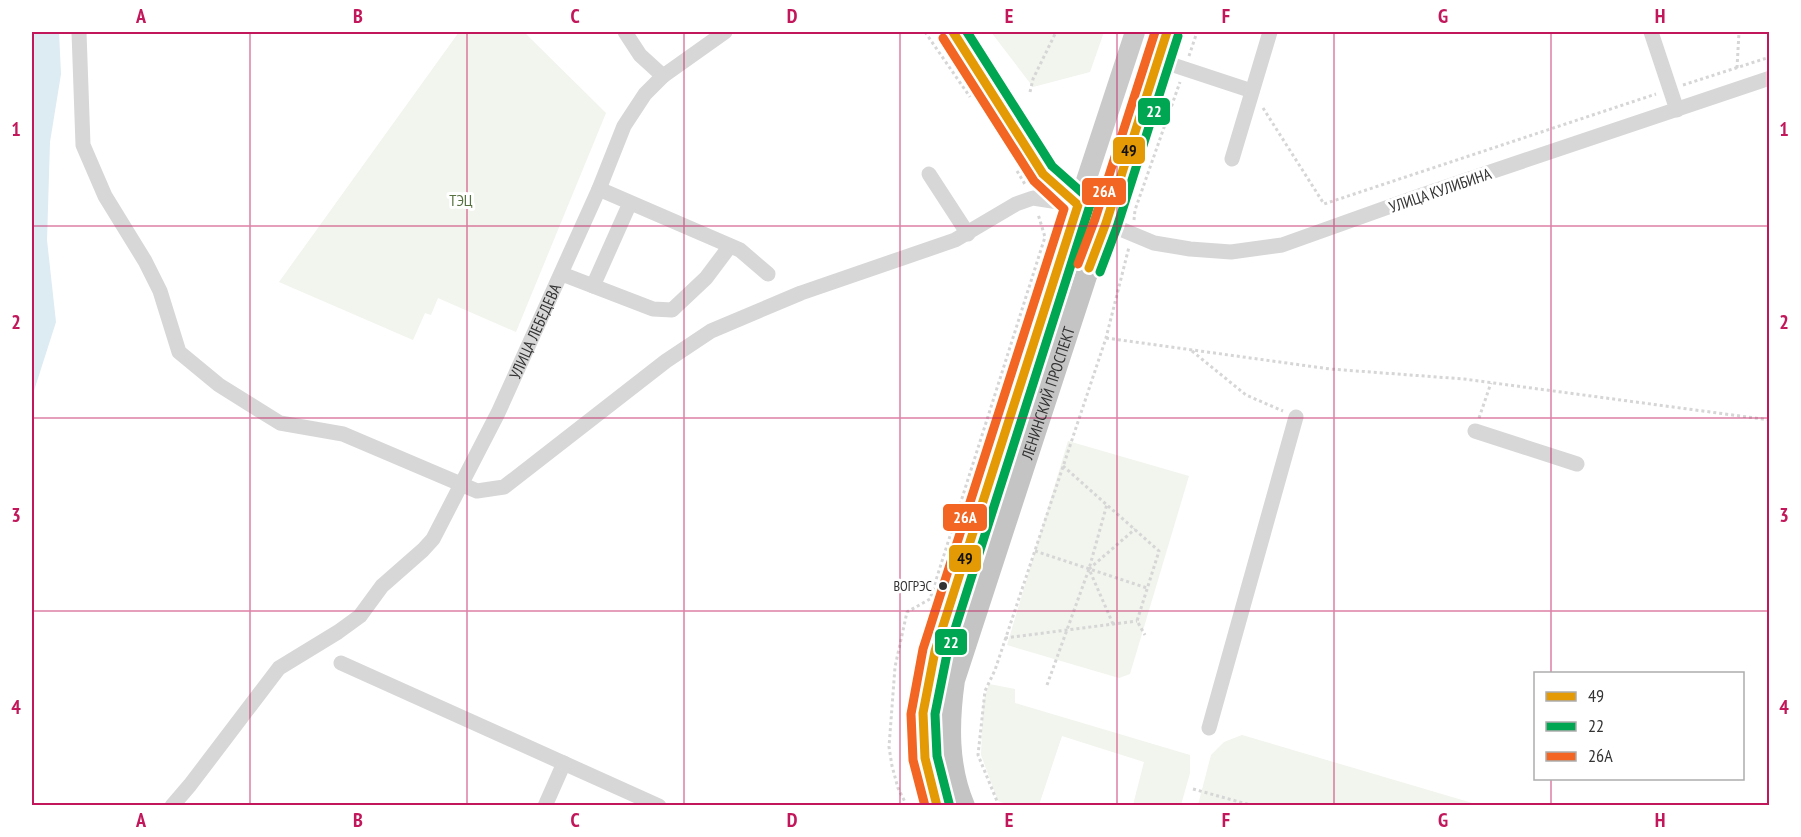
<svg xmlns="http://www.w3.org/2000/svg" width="1801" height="837" font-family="'PT Sans Narrow',sans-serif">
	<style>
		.green { fill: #f1f5ed }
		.water { fill: #ddebf3 }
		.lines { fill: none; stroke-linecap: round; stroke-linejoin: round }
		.path { stroke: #d6d6d6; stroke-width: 3; stroke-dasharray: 3 3; stroke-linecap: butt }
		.minor { stroke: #d7d7d7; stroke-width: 15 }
		.major { stroke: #cacaca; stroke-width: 20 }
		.highway { stroke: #c4c4c4; stroke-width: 22 }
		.bus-1-casing { stroke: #fff; stroke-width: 14 }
		.bus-2-casing { stroke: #fff; stroke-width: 14 }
		.bus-3-casing { stroke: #fff; stroke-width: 14 }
		.bus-1 { stroke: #e39a05; stroke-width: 9 }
		.bus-2 { stroke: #00a651; stroke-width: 9 }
		.bus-3 { stroke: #f26522; stroke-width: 9 }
		.grid { fill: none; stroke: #c2185b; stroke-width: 1.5; stroke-opacity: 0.55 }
		.bus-dot { fill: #333; stroke: #fff; stroke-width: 2 }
		.labels { text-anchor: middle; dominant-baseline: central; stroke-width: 6; stroke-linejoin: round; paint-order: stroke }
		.bus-label { font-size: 14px; fill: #333; stroke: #fff; text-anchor: end }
		.street-label { font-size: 16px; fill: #333; stroke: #fff }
		.park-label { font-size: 16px; fill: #56703f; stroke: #fff }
		.line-badge { stroke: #fff; stroke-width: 2 }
		.badge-label { font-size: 16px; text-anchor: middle; font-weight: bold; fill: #fff }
		.pale-badge-label { font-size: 16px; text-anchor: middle; font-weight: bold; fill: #111 }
		.neatline { fill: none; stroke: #c2185b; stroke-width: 2 }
		.grid-label { font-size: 20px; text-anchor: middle; font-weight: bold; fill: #c2185b }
	</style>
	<rect width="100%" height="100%" fill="#fff"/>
	<g class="green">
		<path d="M459 32H524L606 113 516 332 438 298 431 315 425 313 413 340 279 282Z"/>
		<path d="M991 32H1104L1090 72 1033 87Z"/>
		<path d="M1068 441 1189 476 1130 674 1119 678 1007 645Z"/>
		<path d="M989 684 1015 689V703L1190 755V773L1181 805H1133L1144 762 1062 736 1039 805H1009L998 801 981 755 983 703Z"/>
		<path d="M1242 735 1479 805H1198L1211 755 1224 742Z"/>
	</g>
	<path class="water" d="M32 32H59L61 74 50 142 47 240 56 322 32 397Z"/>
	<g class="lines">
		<g class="path">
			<path d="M925 32 970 97"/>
			<path d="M1189 56 1197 32"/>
			<path d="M1737 68 1739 32"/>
			<path d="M1683 85 1770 57"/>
			<path d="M1030 92 1033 79 1056 32"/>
			<path d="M1263 108 1324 204 1656 94"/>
			<path d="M1017 171 1026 186"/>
			<path d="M1134 220 1135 210 1180 82"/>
			<path d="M1106 338 1330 369 1464 379 1770 420"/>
			<path d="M1192 351 1246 395 1283 411"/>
			<path d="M1479 418 1491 383"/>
			<path d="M1063 466 1159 551 1137 621 1145 635"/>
			<path d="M1035 551 1147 588"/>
			<path d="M1113 624 1089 569 1135 529"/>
			<path d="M1005 638 1137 621"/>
			<path d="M1047 685 1089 569 1107 504"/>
			<path d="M1193 789 1254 806"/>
			<path d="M907 806 898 788 892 766 889 747 895 667 907 612 930 599 1045 237 1038 214"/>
			<path d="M999 806 978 755 985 691 995 670 1106 338 1129 247"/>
		</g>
		<g class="minor">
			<path d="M79 32 83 145 105 196 145 261 160 291 179 352 219 385 280 423 343 434 477 491 504 487 666 361 711 331 801 293 955 240 1016 204 1033 198 1078 205"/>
			<path d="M625 32 640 55 663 76"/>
			<path d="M1651 32 1677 110"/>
			<path d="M1158 60 1252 91"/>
			<path d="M1232 159 1270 32"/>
			<path d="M929 174 968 234"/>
			<path d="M599 189 740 250 768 274"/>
			<path d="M1106 223 1154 243 1190 249 1231 252 1282 245 1422 195 1770 78"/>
			<path d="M562 274 653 309 672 310 706 278 730 246"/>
			<path d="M593 286 630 203"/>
			<path d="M1475 431 1577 464"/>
			<path d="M341 663 659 806"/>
			<path d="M1209 728 1296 417"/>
			<path id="s1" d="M172 806 190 785 279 668 338 632 360 616 382 586 423 550 433 539 498 413 599 189 624 126 645 94 663 76 725 32"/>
			<path d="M545 806 564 763"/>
		</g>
		<path class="major" d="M1078 205 1135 32"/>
		<g class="highway">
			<path d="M953 32 1043 174 1090 212"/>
			<path d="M937 806 925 758 923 713 935 651 1078 205"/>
			<path id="s2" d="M964 806C947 766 948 722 954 680L1086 276 1106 223 1167 32"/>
		</g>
		<defs>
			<g id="bus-1">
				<path d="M1089 268 1106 223 1167 32"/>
				<path d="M937 806 925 758 923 713 935 651 1078 205 1043 174 953 32"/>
			</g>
			<g id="bus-2">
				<path d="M1100 272 1117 227 1178 36"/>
				<path d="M949 803 937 756 935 714 947 654 1090 205 1087 197 1052 166 967 32"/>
			</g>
			<g id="bus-3">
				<path d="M1078 264 1095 219 1155 32"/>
				<path d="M925 806 913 760 911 714 923 649 1064 209 1034 181 943 38"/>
			</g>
		</defs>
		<use href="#bus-1" class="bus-1-casing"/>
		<use href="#bus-2" class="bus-2-casing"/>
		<use href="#bus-3" class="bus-3-casing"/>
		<use href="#bus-1" class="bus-1"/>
		<use href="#bus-2" class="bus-2"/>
		<use href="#bus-3" class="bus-3"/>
	</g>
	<path class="grid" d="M250 32V806M467 32V806M684 32V806M900 32V806M1117 32V806M1334 32V806M1551 32V674M32 226H1770M32 418H1770M32 611H1770M1551 778V806"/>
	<circle class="bus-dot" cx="943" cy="586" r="5"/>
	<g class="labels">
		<g class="bus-label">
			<text x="932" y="586">ВОГРЭС</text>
		</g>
		<g class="street-label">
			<text transform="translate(1440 190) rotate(-19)">УЛИЦА КУЛИБИНА</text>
			<text stroke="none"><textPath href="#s1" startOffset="609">УЛИЦА ЛЕБЕДЕВА</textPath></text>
			<text stroke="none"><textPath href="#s2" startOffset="430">ЛЕНИНСКИЙ ПРОСПЕКТ</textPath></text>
		</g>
		<g class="park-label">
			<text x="461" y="200">ТЭЦ</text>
		</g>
	</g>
	<g class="line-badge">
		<rect x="1137" y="97" width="34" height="29" rx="6" fill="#00a651"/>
		<rect x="1112" y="136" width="34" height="29" rx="6" fill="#e39a05"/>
		<rect x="1081" y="177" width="46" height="29" rx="6" fill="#f26522"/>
		<rect x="942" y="503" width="46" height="29" rx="6" fill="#f26522"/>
		<rect x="948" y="544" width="34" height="29" rx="6" fill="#e39a05"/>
		<rect x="934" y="628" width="34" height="28" rx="6" fill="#00a651"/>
	</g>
	<g class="badge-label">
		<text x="1154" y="117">22</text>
		<text x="1104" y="197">26А</text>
		<text x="965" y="523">26А</text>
		<text x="951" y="648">22</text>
	</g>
	<g class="pale-badge-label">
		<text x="1129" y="156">49</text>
		<text x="965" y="564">49</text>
	</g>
	<rect width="1801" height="837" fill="none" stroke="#ffffff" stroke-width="66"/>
	<rect x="1534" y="672" width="210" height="108" fill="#ffffff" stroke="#adadad" stroke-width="1.5"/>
	<rect x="1546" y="692" width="30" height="9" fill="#e39a05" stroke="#adadad" stroke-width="1.5"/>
	<text x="1588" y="702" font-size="18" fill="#333333">49</text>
	<rect x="1546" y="722" width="30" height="9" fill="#00a651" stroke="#adadad" stroke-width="1.5"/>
	<text x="1588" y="732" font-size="18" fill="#333333">22</text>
	<rect x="1546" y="752" width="30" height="9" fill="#f26522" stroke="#adadad" stroke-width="1.5"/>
	<text x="1588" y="762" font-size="18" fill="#333333">26А</text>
	<rect x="33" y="33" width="1735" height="771" class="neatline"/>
	<g class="grid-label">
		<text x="141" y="23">A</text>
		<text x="358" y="23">B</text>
		<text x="575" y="23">C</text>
		<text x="792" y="23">D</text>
		<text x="1009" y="23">E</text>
		<text x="1226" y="23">F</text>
		<text x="1443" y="23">G</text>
		<text x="1660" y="23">H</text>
		<text x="16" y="136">1</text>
		<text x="1784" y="136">1</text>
		<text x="16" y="329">2</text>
		<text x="1784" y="329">2</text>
		<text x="16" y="522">3</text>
		<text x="1784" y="522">3</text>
		<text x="16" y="714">4</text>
		<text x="1784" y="714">4</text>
		<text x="141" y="827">A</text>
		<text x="358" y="827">B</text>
		<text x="575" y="827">C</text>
		<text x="792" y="827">D</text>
		<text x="1009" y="827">E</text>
		<text x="1226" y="827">F</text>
		<text x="1443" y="827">G</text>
		<text x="1660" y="827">H</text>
	</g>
</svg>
